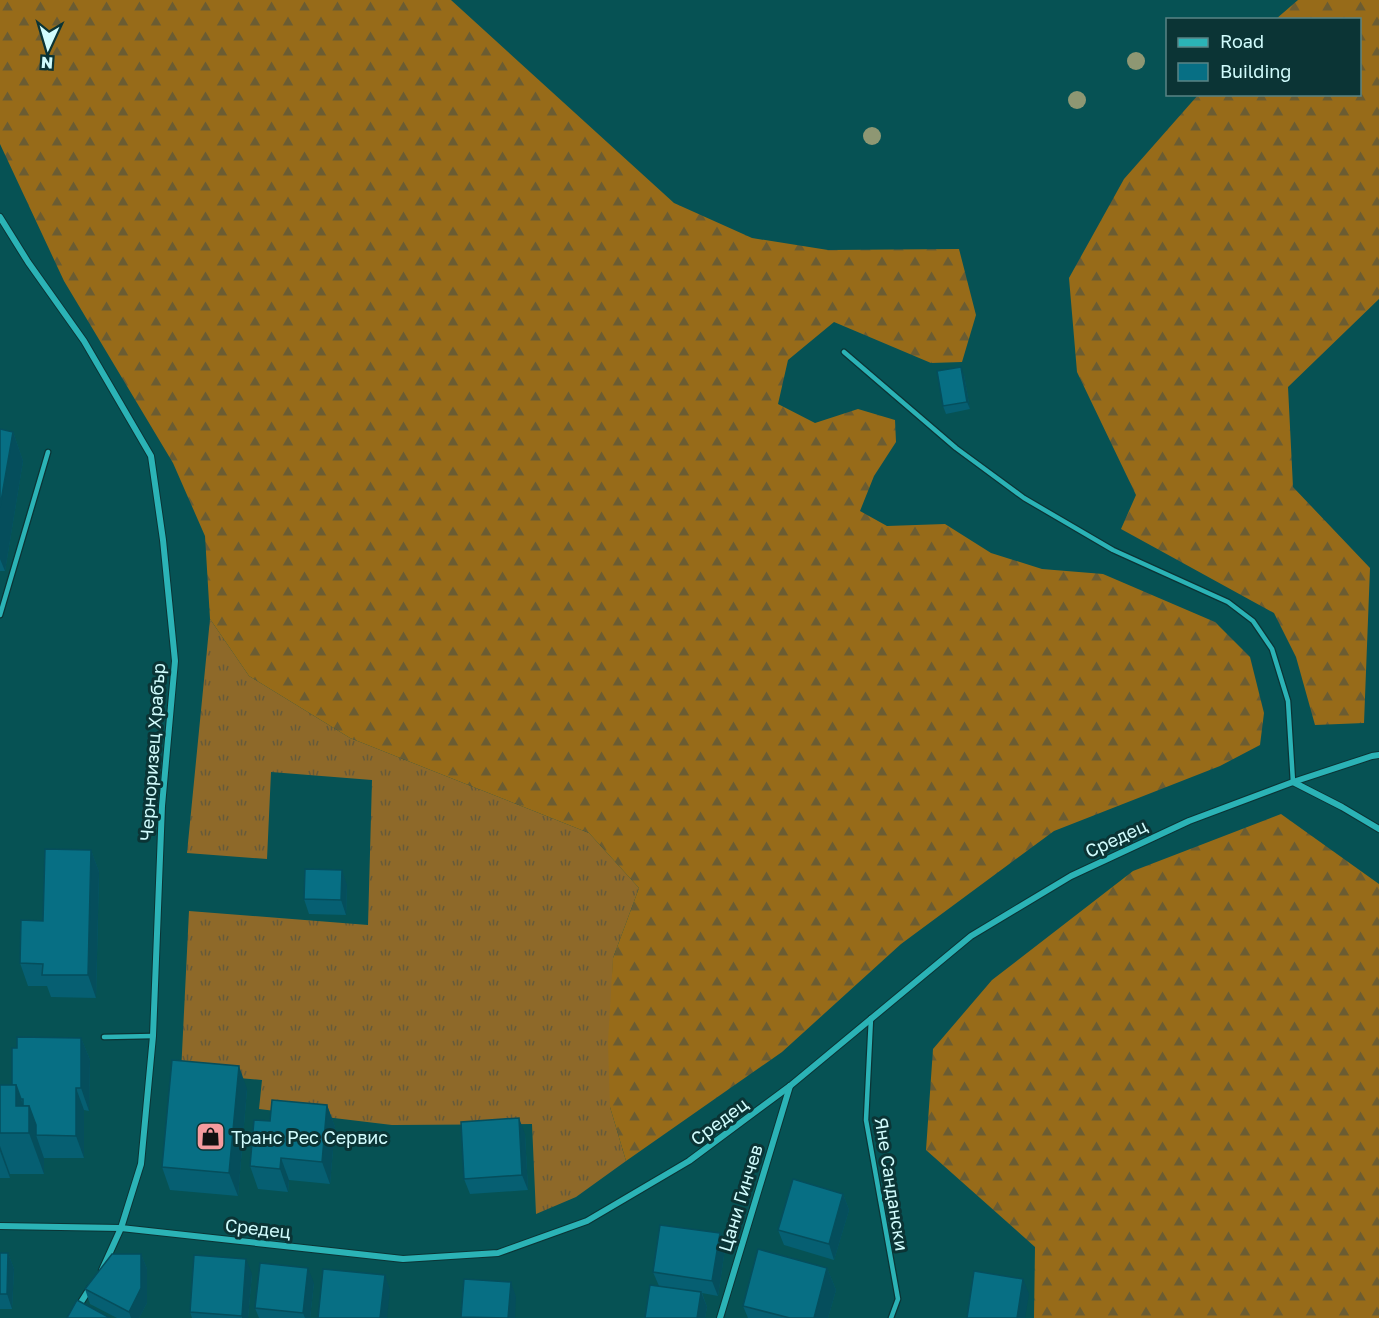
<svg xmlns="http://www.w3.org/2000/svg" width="1379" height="1318" font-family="'Golos Text',sans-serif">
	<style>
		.grass { fill: url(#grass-tufts) }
		.forest { fill: url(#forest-firs) }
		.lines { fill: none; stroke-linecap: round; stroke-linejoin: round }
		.service-casing { stroke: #0b3435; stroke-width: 7 }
		.minor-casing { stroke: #0b3435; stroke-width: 8 }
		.service { stroke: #2bb3b6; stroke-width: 4.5 }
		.minor { stroke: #2bb3b6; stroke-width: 6 }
		.tree { fill: #8e9773 }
		.wall { fill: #065f72 }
		.shaded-wall { fill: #054e5c }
		.building { fill: #076f84; stroke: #054e5c; stroke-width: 1.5 }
		.labels { text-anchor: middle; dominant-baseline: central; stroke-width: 6; stroke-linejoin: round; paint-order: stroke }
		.street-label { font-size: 18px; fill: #d1fcfd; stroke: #0b3435 }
		.poi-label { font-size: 18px; fill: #d1fcfd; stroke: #0b3435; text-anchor: start }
	</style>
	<defs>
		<pattern id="grass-tufts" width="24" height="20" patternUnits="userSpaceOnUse" patternTransform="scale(1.5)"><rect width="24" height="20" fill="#8e6929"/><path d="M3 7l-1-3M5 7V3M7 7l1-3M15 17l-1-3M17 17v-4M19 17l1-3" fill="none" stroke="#665a3a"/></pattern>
		<pattern id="forest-firs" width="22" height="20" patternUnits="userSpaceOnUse" patternTransform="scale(1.5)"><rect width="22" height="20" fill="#976b19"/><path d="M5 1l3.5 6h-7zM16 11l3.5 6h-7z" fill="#6b5c32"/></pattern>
	</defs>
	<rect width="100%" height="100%" fill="#065254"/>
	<path class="grass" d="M210 619 249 676 350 738 589 833 639 888 613 958 610 1107 626 1161 576 1197 536 1214 532 1124 392 1125 259 1109 262 1080 181 1073 189 911 368 925 372 780 271 772 267 859 187 853Z"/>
	<g class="forest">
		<path d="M0 0H451L674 203 752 238 828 250 959 249 976 315 962 362 931 363 834 322 788 360 778 404 815 423 858 409 895 420 896 442 874 476 860 511 887 526 945 524 991 553 1042 569 1103 574 1215 622 1250 657 1264 713 1260 745 1220 766 1054 831 901 944 782 1052 626 1161 610 1107 608 1042 613 958 639 888 589 833 350 738 249 676 210 619 205 536 173 463 64 281 0 144Z"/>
		<path d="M1298 0H1379V299L1288 387 1293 487 1370 568 1364 723 1315 725 1296 657 1274 613 1121 529 1136 495 1077 372 1069 278 1124 179 1198 95 1360 94V20L1276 19Z"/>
		<path d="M1281 814 1379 884V1318H1034L1035 1247 926 1150 933 1049 992 980 1133 871Z"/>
	</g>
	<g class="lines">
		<defs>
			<g id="service">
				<path d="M844 352 956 448 1024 498 1113 550 1228 602 1253 621 1272 649 1288 701 1293 782"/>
				<path d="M0 615 48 452"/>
				<path d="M871 1018 866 1120 898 1299 891 1318"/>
				<path d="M104 1037 153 1036"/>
			</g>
			<g id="minor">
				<path d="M0 217 28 262 84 341 151 456 163 540 175 661 162 806 153 1036 141 1164 121 1228 102 1270"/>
				<path d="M1293 782 1342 807 1379 829"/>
				<path d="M0 1226 121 1228 403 1259 498 1253 587 1221 689 1161 790 1086 971 936 1071 876 1189 821 1293 782 1372 756 1379 755"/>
				<path d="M71 1318 90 1288"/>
				<path d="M720 1318 790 1086"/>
			</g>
		</defs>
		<use href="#service" class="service-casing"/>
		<use href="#minor" class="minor-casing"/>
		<use href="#service" class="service"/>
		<use href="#minor" class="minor"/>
	</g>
	<g class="tree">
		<circle cx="1136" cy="61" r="9"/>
		<circle cx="1077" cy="100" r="9"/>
		<circle cx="872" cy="136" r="9"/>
	</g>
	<g class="wall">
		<path d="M964 375 970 409 946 414 943 406Z"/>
		<path d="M0 429 13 432 23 461 5 571H0Z"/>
		<path d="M91 850 99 872 96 998 51 997 47 986H28L20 963 43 921Z"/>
		<path d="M347 885 346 915 309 914 304 899Z"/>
		<path d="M81 1038 90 1060 89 1111 84 1110V1158H44V1174H10V1178H0V1085H12L17 1048Z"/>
		<path d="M247 1089 238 1196 170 1190 162 1167Z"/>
		<path d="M327 1105 335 1127 330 1184 289 1180 288 1192 258 1189 250 1166 270 1121Z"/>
		<path d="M525 1134 528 1190 470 1194 464 1179Z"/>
		<path d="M843 1194 849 1210 834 1260 784 1245 778 1230Z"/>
		<path d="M720 1233 725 1249 718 1296 702 1293 707 1307 705 1318H645L659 1286 653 1272Z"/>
		<path d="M0 1253H8L14 1269 12 1309H0Z"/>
		<path d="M141 1254 147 1269V1303L139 1318H117L90 1304 85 1289Z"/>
		<path d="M827 1268 836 1290 828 1318H748L743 1306Z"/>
		<path d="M252 1274 248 1318H192L190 1312Z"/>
		<path d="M314 1283 310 1318H259L255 1308Z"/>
	</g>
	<g class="shaded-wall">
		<path d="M961 367 964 375 970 409 967 402Z"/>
		<path d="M13 432 23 461 5 571 0 559V507Z"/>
		<path d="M91 850 99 872 96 998 88 975Z"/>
		<path d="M342 870 347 885 346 915 341 900Z"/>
		<path d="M81 1038 90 1060 89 1111 81 1088Z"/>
		<path d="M239 1066 247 1089 238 1196 229 1173Z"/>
		<path d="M16 1085 29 1121V1106L40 1135H36L44 1158V1174L29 1133 16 1106Z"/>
		<path d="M76 1088 84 1110V1158L76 1136Z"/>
		<path d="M327 1105 335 1127 330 1184 322 1162Z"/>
		<path d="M519 1118 525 1134 528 1190 522 1175Z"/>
		<path d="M0 1146 10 1174V1178L0 1151Z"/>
		<path d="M281 1158 289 1180 288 1192 280 1169Z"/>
		<path d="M843 1194 849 1210 834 1260 829 1244Z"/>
		<path d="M720 1233 725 1249 718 1296 712 1281Z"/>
		<path d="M8 1253 14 1269 12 1309 7 1294Z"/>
		<path d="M141 1254 147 1269V1303L139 1318H131L129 1312Z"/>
		<path d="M246 1259 252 1274 248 1318H242V1316Z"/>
		<path d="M308 1268 314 1283 310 1318H305L303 1313Z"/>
		<path d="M827 1268 836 1290 828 1318H814Z"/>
		<path d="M385 1275 390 1290 387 1318H380Z"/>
		<path d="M1023 1279 1029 1294 1025 1318H1017Z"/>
		<path d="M511 1282 516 1297 515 1318H508Z"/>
		<path d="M701 1292 707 1307 705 1318H697Z"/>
	</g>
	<g class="building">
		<path d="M961 367 967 402 943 406 937 371Z"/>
		<path d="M0 429 13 432 0 507Z"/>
		<path d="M45 849 91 850 88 975H42L43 964 20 963 21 920 43 921Z"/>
		<path d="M305 869 342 870 341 900 304 899Z"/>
		<path d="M17 1037 81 1038V1088H76V1136L36 1135V1125L29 1106H23V1099H21L16 1085H12V1048H17Z"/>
		<path d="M172 1060 239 1066 229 1173 162 1167Z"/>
		<path d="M0 1085H16V1106H29V1133H0Z"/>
		<path d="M272 1100 327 1105 322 1162 281 1158 280 1169 250 1166 254 1120 270 1121Z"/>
		<path d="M519 1118 522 1175 464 1179 461 1122Z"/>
		<path d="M793 1179 843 1194 829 1244 778 1230Z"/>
		<path d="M660 1225 720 1233 712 1281 653 1272Z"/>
		<path d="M758 1249 827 1268 814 1318H790L743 1306Z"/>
		<path d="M0 1253H8L7 1294H0Z"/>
		<path d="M112 1254H141V1288L129 1312 85 1289Z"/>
		<path d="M194 1255 246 1259 242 1316 190 1312Z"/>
		<path d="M260 1263 308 1268 303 1313 255 1308Z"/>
		<path d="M323 1269 385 1275 380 1318H318Z"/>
		<path d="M974 1271 1023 1279 1017 1318H967Z"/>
		<path d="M464 1279 511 1282 508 1318 461 1317Z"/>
		<path d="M650 1285 701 1292 697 1318H645Z"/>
		<path d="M77 1300 110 1318H67Z"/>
	</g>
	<defs>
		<symbol id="shop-square" viewBox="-11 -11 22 22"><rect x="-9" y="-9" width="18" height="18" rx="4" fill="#f59b9e" stroke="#0b3435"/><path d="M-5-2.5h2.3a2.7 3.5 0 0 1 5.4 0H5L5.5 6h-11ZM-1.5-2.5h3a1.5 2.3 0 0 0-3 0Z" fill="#111"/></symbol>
	</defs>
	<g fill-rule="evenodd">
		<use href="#shop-square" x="194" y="1120" width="33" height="33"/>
	</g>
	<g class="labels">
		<g class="street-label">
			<text transform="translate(152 752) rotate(-86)">Черноризец Храбър</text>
			<text transform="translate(1116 838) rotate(-25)">Средец</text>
			<text transform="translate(719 1121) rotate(-37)">Средец</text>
			<text transform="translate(892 1184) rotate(81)">Яне Сандански</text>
			<text transform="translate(740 1198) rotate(-73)">Цани Гинчев</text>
			<text transform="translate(258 1228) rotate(6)">Средец</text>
		</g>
		<g class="poi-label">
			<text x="231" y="1137">Транс Рес Сервис</text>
		</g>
	</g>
	<rect x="1166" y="18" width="195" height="78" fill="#0b3435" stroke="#5a8485" stroke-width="1.5"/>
	<rect x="1178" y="38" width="30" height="9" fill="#2bb3b6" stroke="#5a8485" stroke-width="1.5"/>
	<text x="1220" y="48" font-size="18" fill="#d1fcfd">Road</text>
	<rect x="1178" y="63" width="30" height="18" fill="#076f84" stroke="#5a8485" stroke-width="1.5"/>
	<text x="1220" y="78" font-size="18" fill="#d1fcfd">Building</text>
	<g transform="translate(48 48) rotate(184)" stroke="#0b3435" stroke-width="4.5" paint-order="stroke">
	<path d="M0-4.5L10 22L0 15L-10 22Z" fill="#d1fcfd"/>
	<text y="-9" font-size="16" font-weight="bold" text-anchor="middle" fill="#d1fcfd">N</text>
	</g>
</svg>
